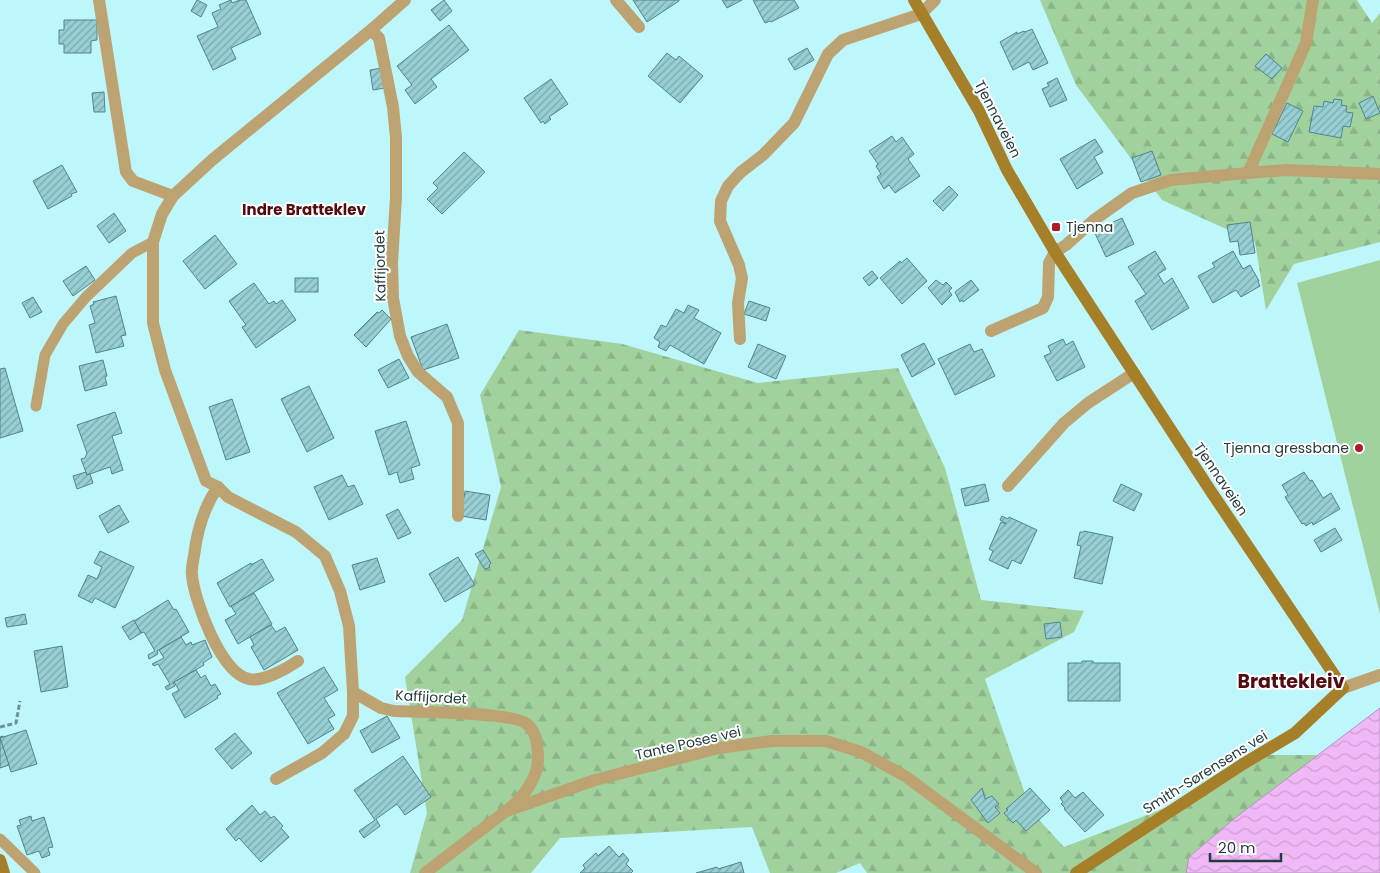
<svg xmlns="http://www.w3.org/2000/svg" width="1380" height="873" font-family="Poppins,sans-serif">
	<style>
		.forest { fill: url(#forest-firs) }
		.pitch { fill: #a1d29e }
		.water { fill: url(#water-waves); stroke: #b393bf }
		.building { fill: url(#building-hatch); stroke: #50868b }
		.lines { fill: none; stroke-linecap: round; stroke-linejoin: round }
		.path { stroke: #6c9397; stroke-width: 3; stroke-dasharray: 5 2.5; stroke-linecap: butt }
		.service { stroke: #bda371; stroke-width: 11 }
		.minor { stroke: #bda371; stroke-width: 12 }
		.secondary { stroke: #a67f29; stroke-width: 12 }
		.poi-dot { fill: #ae1b2a; stroke: #fff; stroke-width: 2 }
		.labels { text-anchor: middle; dominant-baseline: central; stroke-width: 4; stroke-linejoin: round; paint-order: stroke }
		.street-label { font-size: 14px; fill: #253c3e; stroke: #fff }
		.poi-label { font-size: 14px; fill: #253c3e; stroke: #fff; text-anchor: start }
		.neighbourhood-label { font-size: 15px; font-weight: bold; fill: #520c11; stroke: #fff }
		.district-label { font-size: 19px; font-weight: bold; fill: #520c11; stroke: #fff }
	</style>
	<defs>
		<pattern id="forest-firs" width="22" height="20" patternUnits="userSpaceOnUse" patternTransform="scale(1.25)"><rect width="22" height="20" fill="#a1d29e"/><path d="M5 1l3.5 6h-7zM16 11l3.5 6h-7z" fill="#8ab589"/></pattern>
		<pattern id="water-waves" width="16" height="10" patternUnits="userSpaceOnUse" patternTransform="scale(1.25)"><rect width="16" height="10" fill="#f0b8f6"/><path d="M0 5q4-4 8 0t8 0" fill="none" stroke="#ce9fd4"/></pattern>
		<pattern id="building-hatch" width="6" height="6" patternUnits="userSpaceOnUse" patternTransform="scale(1.25)"><rect width="6" height="6" fill="#97cfd4"/><path d="M-1 1l2-2M0 6l6-6M5 7l2-2" fill="none" stroke="#7ba9ad"/></pattern>
	</defs>
	<rect width="100%" height="100%" fill="#bdf6fb"/>
	<g class="forest">
		<path d="M1040 0H1357L1372 23 1380 13V242L1294 264 1266 310 1255 242 1162 200 1076 85Z"/>
		<path d="M519 330 622 344 758 383 898 368 945 468 981 600 1084 611 1074 632 985 679 1031 811 1064 847 1196 796 1256 755H1320L1235 818 1189 857 1186 873H867L860 863 836 873H770L752 827 560 838 531 873H410L427 813 405 677 462 620 501 487 480 395Z"/>
	</g>
	<path class="pitch" d="M1380 260V614L1297 283Z"/>
	<path class="water" d="M1380 708V873H1186L1189 857 1235 818Z"/>
	<g class="building">
		<path d="M197 0 207 5 201 17 191 11Z"/>
		<path d="M231 0 232 3 240 0H246L261 34 231 48 236 59 213 70 197 36 218 27 212 13 221 9 219 5Z"/>
		<path d="M444 0 452 11 440 21 431 10Z"/>
		<path d="M633 0H679V1L647 22Z"/>
		<path d="M722 0H742L727 8Z"/>
		<path d="M753 0H794L799 8 771 22 770 21 765 23Z"/>
		<path d="M64 20H97V40L91 41V53H64V44H59V30H64Z"/>
		<path d="M449 25 469 50 431 79 437 87 415 104 405 90 412 85 397 66Z"/>
		<path d="M1032 29 1048 63 1033 70 1029 62 1013 70 1000 42 1017 32V34L1024 31 1025 32Z"/>
		<path d="M807 48 814 60 795 70 788 59Z"/>
		<path d="M667 53 676 60 679 56 703 76 680 103 648 76Z"/>
		<path d="M1266 54 1282 68 1272 79 1255 66Z"/>
		<path d="M382 68 385 88 373 90 370 70Z"/>
		<path d="M1057 78 1067 100 1050 107 1042 89 1049 86 1047 83Z"/>
		<path d="M551 79 568 104 549 117 551 119 545 124 543 121 541 123 524 98Z"/>
		<path d="M104 92 105 112H94L92 93Z"/>
		<path d="M1373 96 1380 113 1366 119 1359 103Z"/>
		<path d="M1334 99 1342 100 1341 105 1347 106 1346 112 1353 113 1350 127 1343 126 1341 138 1309 132 1314 106 1323 107 1324 101 1333 103Z"/>
		<path d="M1287 103 1303 111 1288 142 1272 134Z"/>
		<path d="M892 136 896 142 902 137 914 154 908 159 920 176 895 193 889 185 884 189 877 177 881 174 876 166 878 164 869 151Z"/>
		<path d="M1095 139 1103 152 1094 157 1103 173 1077 189 1060 159Z"/>
		<path d="M1152 151 1161 175 1141 182 1132 158Z"/>
		<path d="M464 152 485 172 442 214 427 199 438 188 433 183Z"/>
		<path d="M62 165 77 192 71 194 72 196 48 209 33 181Z"/>
		<path d="M949 186 958 195 943 211 933 201Z"/>
		<path d="M114 213 126 231 109 243 97 226Z"/>
		<path d="M1122 218 1134 244 1106 257 1094 231Z"/>
		<path d="M1250 222 1255 253 1240 255 1238 241 1230 242 1227 225Z"/>
		<path d="M215 235 237 264 205 289 183 261Z"/>
		<path d="M1155 251 1166 269 1158 274 1164 284 1172 278 1189 308 1152 330 1135 301 1146 294 1128 267Z"/>
		<path d="M1233 251 1243 269 1250 265 1259 281 1258 282 1260 286 1241 297 1236 290 1213 303 1198 276 1215 267 1212 263Z"/>
		<path d="M907 258 927 281 902 304 880 278 900 261 901 263Z"/>
		<path d="M86 266 95 280 73 296 63 281Z"/>
		<path d="M872 271 878 278 869 286 863 278Z"/>
		<rect x="295" y="278" width="23" height="14"/>
		<path d="M936 280 943 285 946 282 952 288 949 291 952 295 942 305 928 288Z"/>
		<path d="M971 280 979 290 963 302 962 300 960 302 955 292Z"/>
		<path d="M254 283 269 304 274 301 276 304 282 300 296 320 256 348 242 327 246 325 229 301Z"/>
		<path d="M116 296 126 335 121 336 124 346 96 353 89 325 95 323 90 306 94 304 93 302Z"/>
		<path d="M33 297 42 312 30 318 22 303Z"/>
		<path d="M749 301 770 308 766 321 744 314Z"/>
		<path d="M688 305 699 310 694 318 721 333 704 364 670 345 666 351 658 347 660 342 654 338 661 325 666 327 676 309 684 313Z"/>
		<path d="M382 310 391 319 366 347 354 335 377 312 379 313Z"/>
		<path d="M447 324 459 358 423 370 411 337Z"/>
		<path d="M1063 339 1066 345 1073 341 1085 367 1057 381 1044 356 1051 353 1048 346Z"/>
		<path d="M924 343 935 364 912 377 901 355Z"/>
		<path d="M758 344 786 356 776 379 748 367Z"/>
		<path d="M970 344 974 352 982 349 995 376 955 395 938 359Z"/>
		<path d="M399 359 409 378 388 388 378 370Z"/>
		<path d="M103 360 107 376 105 377 107 385 85 391 79 366Z"/>
		<path d="M5 368 23 431 0 438V369Z"/>
		<path d="M309 386 334 438 307 452 281 399Z"/>
		<path d="M232 399 250 452 226 460 209 407Z"/>
		<path d="M115 412 122 433 112 436 123 470 112 474 110 467 87 475 81 459 85 458 87 453 77 425Z"/>
		<path d="M406 421 420 465 411 468 414 479 400 483 397 472 389 475 375 431Z"/>
		<path d="M86 472 87 475 90 474 93 483 77 489 73 476Z"/>
		<path d="M1304 472 1310 481 1312 480 1323 498 1331 493 1340 509 1313 525 1312 522 1306 526 1304 523 1302 524 1285 497 1288 495 1282 485Z"/>
		<path d="M342 475 348 487 354 485 363 504 329 520 314 487Z"/>
		<path d="M985 484 989 501 965 506 961 489Z"/>
		<path d="M1121 484 1142 494 1134 511 1113 501Z"/>
		<path d="M465 491 490 495 486 520 461 516Z"/>
		<path d="M119 505 129 522 108 533 99 516Z"/>
		<path d="M398 509 411 533 398 539 386 515Z"/>
		<path d="M1002 516 1008 519 1009 517 1037 530 1021 564 1012 560 1008 569 989 560 993 551 989 549 1001 522 1006 524V523L1000 520Z"/>
		<path d="M1335 528 1342 540 1321 552 1314 540Z"/>
		<path d="M1084 531 1113 537 1102 584 1074 578 1081 546 1077 545 1080 532H1084Z"/>
		<path d="M483 550 491 563 489 565 490 567 486 569 484 568 475 554Z"/>
		<path d="M100 551 134 567 115 608 95 598 92 603 78 596 88 575 97 579 102 567 94 563Z"/>
		<path d="M458 557 475 585 445 602 429 574Z"/>
		<path d="M377 558 385 582 360 590 352 565Z"/>
		<path d="M262 559 274 580 230 607 217 583 251 563V565Z"/>
		<path d="M254 593 272 624 238 644 225 620 236 614 231 606Z"/>
		<path d="M168 600 174 610 176 609 189 632 157 651 158 654 149 659 148 655 155 651 144 632 141 633 134 621Z"/>
		<path d="M25 614 27 624 7 627 5 618Z"/>
		<path d="M134 620 141 633 130 640 122 627Z"/>
		<path d="M1060 622 1062 637 1046 639 1044 624Z"/>
		<path d="M271 625 276 632 285 627 298 650 264 670 251 647 254 645 250 637Z"/>
		<path d="M181 637 186 645 191 642 192 645 205 640 212 657 203 663 204 665 173 683 175 686 167 690 165 687 170 684 158 664 154 666 152 664 164 658 159 650Z"/>
		<path d="M62 646 68 687 41 692 34 651Z"/>
		<path d="M1082 661H1093V663H1120V701H1068V663H1082Z"/>
		<path d="M324 667 338 690 324 698 335 715 328 719 334 729 308 744 277 693Z"/>
		<path d="M196 670 201 678 205 675 211 686 215 684 221 694 217 696 218 698 185 718 172 694 179 690 174 682Z"/>
		<path d="M387 716 400 738 372 753 360 731Z"/>
		<path d="M26 730 37 764 11 772 0 738Z"/>
		<path d="M235 733 252 753 232 769 215 749Z"/>
		<path d="M3 736V737L0 738 9 765 0 768V737Z"/>
		<path d="M403 756 431 797 405 815 397 804 376 819 380 826 364 838 359 831 375 820 354 790Z"/>
		<path d="M982 788 985 799 992 796 999 804 995 807 1000 813 988 823 971 800Z"/>
		<path d="M1030 788 1050 810 1026 831 1016 820 1013 823 1004 813 1008 810 1006 809Z"/>
		<path d="M1068 790 1075 798 1083 792 1104 815 1085 832 1064 809 1065 808 1061 804 1063 802 1060 798Z"/>
		<path d="M252 805 260 815 265 811 271 818 274 816 283 826 281 828 289 837 261 862 239 838 236 841 226 829Z"/>
		<path d="M31 816 32 821 44 817 53 847 48 848 50 855 42 858 39 851 27 855 17 826 21 825 19 820Z"/>
		<path d="M609 846 619 857 623 853 629 860 626 864 633 871 631 873H580L585 868 583 865 596 853 598 856Z"/>
		<path d="M741 862 744 873H696L717 867 718 869Z"/>
	</g>
	<g class="lines">
		<path class="path" d="M0 727 16 723 20 701"/>
		<g class="service">
			<path d="M36 406 45 355 63 324 86 297 132 253 153 242"/>
			<path d="M0 839 35 873"/>
		</g>
		<g class="minor">
			<path d="M99 0 126 172 133 181 173 196"/>
			<path d="M616 0 639 27"/>
			<path d="M371 30 379 38 393 107 396 138V197L392 263 393 298 400 336 408 356 418 372 447 397 458 423V516"/>
			<path d="M1248 173 1306 43 1313 0"/>
			<path d="M991 331 1043 308 1048 297 1049 263 1055 252 1066 245 1094 220 1132 193 1171 180 1248 173 1286 170 1380 174"/>
			<path d="M740 339 738 303 742 278 739 265 720 221 721 201 728 186 741 172 763 155 794 123 828 54 843 40 921 14 935 0"/>
			<path d="M1008 486 1064 423 1088 403 1134 373"/>
			<path d="M218 487C203 508 197 531 194 556 193 562 191 569 192 575 194 600 221 674 249 679 263 682 286 669 298 661"/>
			<path d="M1343 688 1380 675"/>
			<path d="M353 692 381 708 394 711C417 712 514 712 527 724 537 733 537 743 538 756 539 776 525 795 510 808"/>
			<path d="M276 779 322 753 344 734 353 716V692L349 626 340 591 325 556 296 532 228 497 218 487 206 481 165 370 153 323V242L162 214 173 196 212 160 371 30 405 0"/>
			<path d="M425 873 506 811 595 780 719 748 772 741H826L861 752 905 776 1036 873"/>
		</g>
		<g class="secondary">
			<path d="M914 0 979 111 1007 170 1055 252 1210 490 1343 688 1295 733 1243 764 1076 873"/>
			<path d="M0 860 4 873"/>
		</g>
	</g>
	<g class="poi-dot">
		<rect x="1051" y="222" width="10" height="10" rx="2.5"/>
		<circle cx="1359" cy="448" r="5"/>
	</g>
	<g class="labels">
		<g class="street-label">
			<text transform="translate(998 119) rotate(63)">Tjennaveien</text>
			<text transform="translate(380 266) rotate(-91)">Kaffijordet</text>
			<text transform="translate(1221 479) rotate(56)">Tjennaveien</text>
			<text transform="translate(431 697) rotate(3)">Kaffijordet</text>
			<text transform="translate(688 743) rotate(-13)">Tante Poses vei</text>
			<text transform="translate(1205 772) rotate(-32)">Smith-Sørensens vei</text>
		</g>
		<g class="poi-label">
			<text x="1066" y="227">Tjenna</text>
			<text x="1349" y="448" text-anchor="end">Tjenna gressbane</text>
		</g>
		<g class="neighbourhood-label">
			<text x="304" y="209">Indre Bratteklev</text>
		</g>
		<g class="district-label">
			<text x="1291" y="681">Brattekleiv</text>
		</g>
	</g>
	<path d="M1210 853v8h71v-8" fill="none" stroke="#253c3e" stroke-width="2.5"/>
	<text x="1218" y="853" font-size="15" fill="#253c3e" stroke="#ffffff" stroke-width="4" paint-order="stroke">20 m</text>
</svg>
